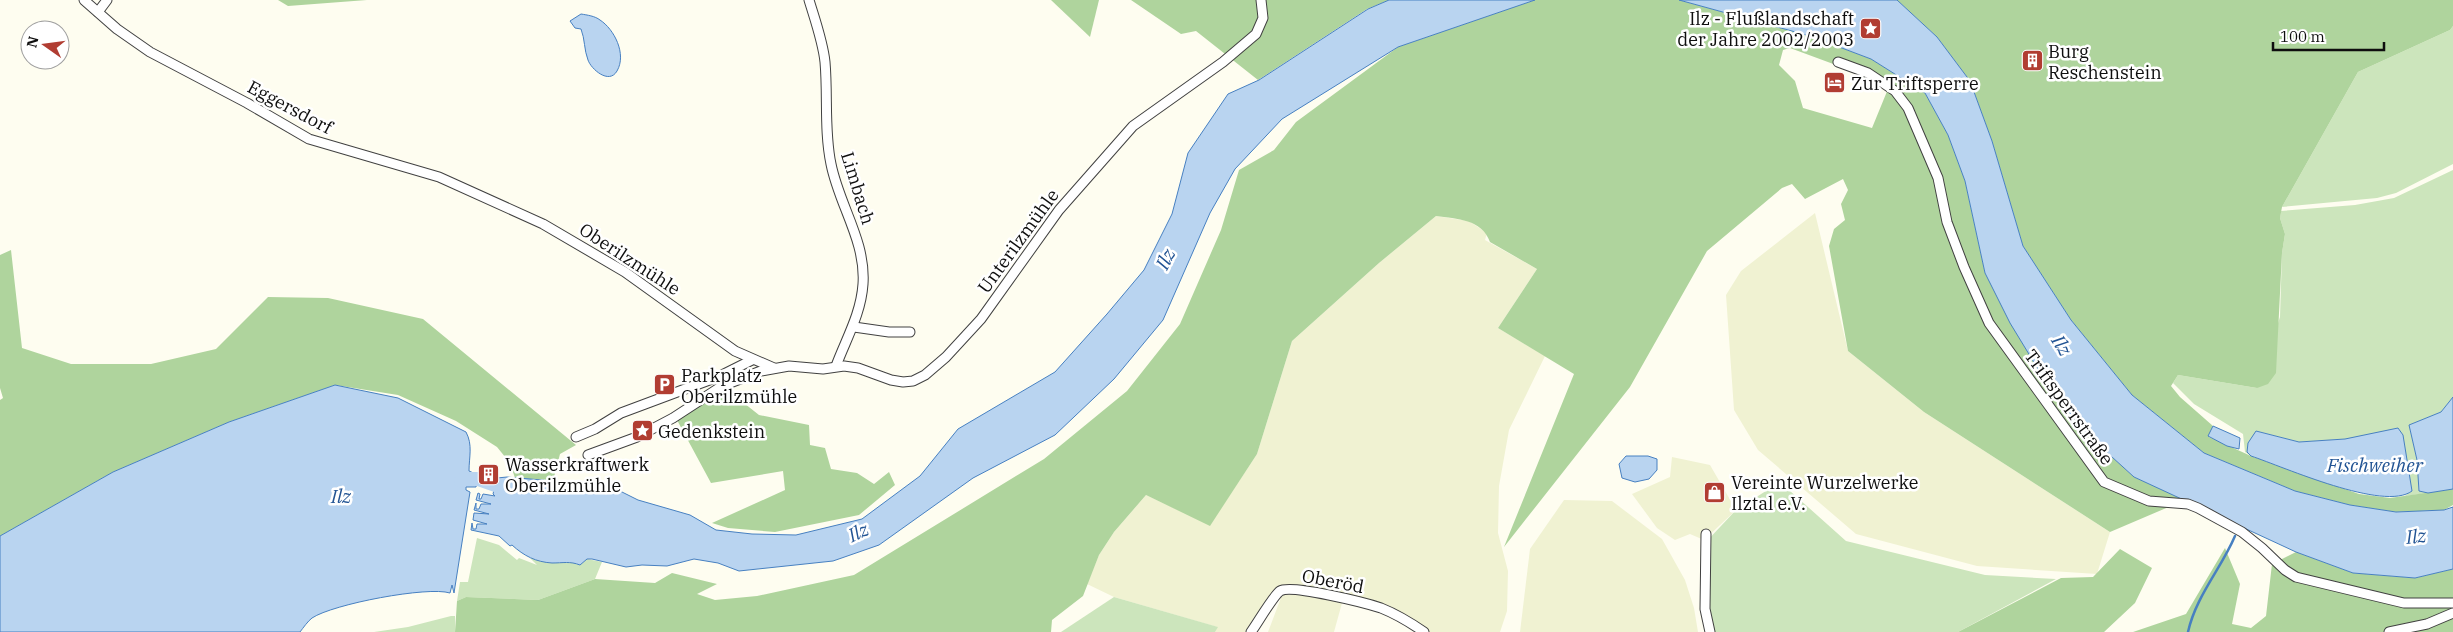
<svg xmlns="http://www.w3.org/2000/svg" width="2453" height="632" font-family="'IBM Plex Serif',serif">
	<style>
		.farmland { fill: #f0f2d2 }
		.green { fill: #cce5bc }
		.forest { fill: #afd49d; fill-rule: evenodd }
		.water { fill: #b9d4f0; stroke: #4780c1 }
		.lines { fill: none; stroke-linecap: round; stroke-linejoin: round }
		.stream { stroke: #4780c1; stroke-width: 2.5 }
		.river { stroke: #b9d4f0; stroke-width: 14 }
		.minor-casing { stroke: #414141; stroke-width: 11 }
		.minor { stroke: #fff; stroke-width: 9 }
		.labels { text-anchor: middle; dominant-baseline: central; stroke-width: 5; stroke-linejoin: round; paint-order: stroke }
		.poi-label { font-size: 18px; fill: #0e0e0e; stroke: #fff; text-anchor: start }
		.street-label { font-size: 18px; fill: #0e0e0e; stroke: #fff }
		.water-label { font-size: 19px; font-style: italic; fill: #225494; stroke: #fff }
	</style>
	<rect width="100%" height="100%" fill="#fefdf0"/>
	<g class="farmland">
		<path d="M1815 213 1848 351 1924 412 2110 532 2097 574 1977 566 1856 534 1758 450 1734 410 1726 295 1741 271Z"/>
		<path d="M1436 216 1469 221 1487 233 1485 240 1537 269 1498 328 1545 356 1509 430 1499 486 1498 533 1508 571 1507 611 1500 632H1424L1380 608 1285 589 1251 632H1215L1217 627 1114 597 1087 584 1099 555 1114 532 1146 495 1210 525 1257 454 1292 341 1379 263Z"/>
		<path d="M1672 457 1710 465 1736 510 1704 540 1690 534 1675 540 1657 528 1632 494 1670 477Z"/>
		<path d="M1564 500 1612 501 1662 539 1685 580 1694 608 1698 632H1520L1530 549Z"/>
		<path d="M1301 594 1342 603 1334 632H1268L1282 595Z"/>
	</g>
	<g class="green">
		<path d="M2453 26V164L2396 193 2377 198 2282 207 2358 72 2450 30Z"/>
		<path d="M2453 170V397L2441 412 2409 425 2417 460 2419 490 2428 493 2405 496 2412 490 2345 439 2299 442 2256 431 2251 456 2245 452 2243 434 2194 404 2173 383 2178 375 2257 388 2280 317 2282 253 2285 234 2280 218 2281 211 2355 205 2394 198Z"/>
		<path d="M1780 482 1846 541 1985 575 2056 579 1958 632H1710L1705 543 1736 510Z"/>
		<path d="M477 538 499 545 517 560 519 558 537 565 530 558 552 563 572 562 580 565 587 559 602 562 595 579 538 600 466 597 457 601 460 582H468Z"/>
		<path d="M1114 597 1218 627 1215 632H1061Z"/>
		<path d="M451 616H455V632H374L408 627Z"/>
	</g>
	<g class="forest">
		<path d="M278 0H367L288 6Z"/>
		<path d="M1051 0H1099L1090 37Z"/>
		<path d="M1131 0H1389L1367 9 1258 80 1196 31 1181 34Z"/>
		<path d="M1535 0H1679L1810 36 1871 59 1925 93 1948 135 1965 181 1985 273 2052 392 2090 437 2134 477 2185 500 2110 532 1924 412 1848 351 1829 246 1834 229 1845 220 1841 204 1848 190 1843 179 1805 199 1792 184 1782 188 1707 251 1630 387 1504 547 1574 374 1498 328 1537 269 1490 242C1482 219 1457 219 1436 216L1379 263 1292 341 1257 454 1210 526 1146 495 1114 532 1099 555 1083 596 1052 620 1051 632H455L457 601 466 597 538 600 595 579 655 583 672 573 717 584 697 594 715 600 757 596 854 575 1044 459 1127 391 1180 324 1221 230 1239 170 1274 150 1296 122 1398 47ZM1790 48 1836 65 1888 89 1872 128 1803 108 1795 81 1779 65 1783 50Z"/>
		<path d="M1897 0H2453V26L2450 30 2358 72 2282 207 2280 218 2285 234 2282 253 2276 373 2268 384 2257 388 2178 375 2171 386 2180 397 2213 426 2209 437 2251 456 2359 494 2390 498 2453 489V505L2444 510 2396 512 2350 505 2295 491 2204 453 2132 395 2071 320 2023 246 1992 141 1970 81 1937 37Z"/>
		<path d="M11 250 22 348 71 364H151L216 349 268 297 328 298 423 319 576 445 560 454 553 481 515 478 510 463 497 447 456 421 398 395 335 385 229 422 113 472 0 536V400L3 398 0 388V255Z"/>
		<path d="M725 388 759 415 809 425 810 445 825 448 831 469 857 473 874 484 889 472 895 485 859 515 775 532 728 528 712 523 785 490 783 471 711 483 677 420Z"/>
		<path d="M2225 548 2240 584 2232 624 2251 628 2266 616 2272 564 2296 552 2353 573 2415 578 2453 569V632H2133L2186 614Z"/>
		<path d="M2120 549 2152 568 2135 603 2104 632H1958L2061 578 2093 577Z"/>
	</g>
	<g class="water">
		<path d="M1389 0H1535L1398 47 1282 119 1235 169 1210 213 1163 320 1114 379 1055 435 973 478 879 545 833 561 739 571 718 563 694 559 667 566 642 565 626 567 592 559H587L580 565C570 561 563 563 552 563 536 562 524 556 512 545L510 546 499 536 471 530 472 523 473 529H476L477 524H487L473 520 474 513 489 514 474 510 476 503V509H479L481 504H491L476 500 478 493 480 494 479 499H481L483 494 495 496 493 494 497 478 507 477 553 481 602 482 638 500 690 515 716 530 752 534 796 535 862 519 920 476 958 429 1055 372 1107 314 1144 270 1172 214 1188 153 1228 94 1259 80 1368 9Z"/>
		<path d="M1679 0H1897L1937 37 1970 81 1992 141 2023 246 2071 320 2132 395 2204 453 2295 491 2350 505 2396 512 2444 510 2453 507V569L2415 578 2353 573 2296 552 2134 477 2090 437 2052 392 2010 323 1985 273 1965 181 1948 135 1925 93 1871 59 1810 36Z"/>
		<path d="M581 14C587 15 595 16 600 20 614 29 627 54 617 71 609 85 591 69 588 60 584 50 585 39 581 29L575 28 570 21Z"/>
		<path d="M335 385 398 398 466 432C473 445 469 457 469 471L478 475 476 487H466V490L470 492 454 593 452 585 450 593C428 586 333 604 312 618 308 621 303 628 300 632H0V536L113 472 229 422Z"/>
		<path d="M2453 397V489L2428 493 2419 491 2417 460 2409 425 2441 412Z"/>
		<path d="M2213 426 2240 438 2239 449 2227 446 2208 436Z"/>
		<path d="M2398 428 2403 435 2412 491C2384 512 2284 467 2251 456L2247 452 2248 443 2256 431 2299 442 2345 439Z"/>
		<path d="M1626 456H1648L1657 459V470L1649 479 1635 482 1622 478 1619 464Z"/>
	</g>
	<g class="lines">
		<path class="stream" d="M2188 632C2196 596 2221 569 2235 536"/>
		<path class="river" d="M461 481 463 479H478L512 491"/>
		<defs>
			<g id="minor">
				<path d="M84 0 117 29 150 52 247 103 309 139 439 177 543 224 625 272 735 351 774 368"/>
				<path d="M809 0C815 20 823 42 825 62 828 96 824 131 831 164 839 205 866 241 863 284 861 314 846 339 836 366"/>
				<path d="M98 12 107 0"/>
				<path d="M1838 62 1868 73 1895 91 1908 108 1938 178 1947 222 1964 267 1989 323 2104 482 2149 501 2188 504 2198 508 2242 532 2262 548 2285 570 2296 577 2404 603H2453"/>
				<path d="M854 327 889 332H910"/>
				<path d="M576 437 595 429 621 413 720 376 752 360"/>
				<path d="M588 455 637 437 673 418 722 386 761 371 789 366 823 369 844 366 858 368 891 380 903 382 913 381 925 375 946 357 981 319 1059 210 1133 126 1223 62 1256 34 1263 18 1261 0"/>
				<path d="M1706 534 1705 609 1710 632"/>
				<path d="M1251 632C1257 624 1273 596 1280 591 1291 584 1366 603 1381 608 1396 614 1411 623 1424 632"/>
				<path d="M2389 632 2427 624 2453 613"/>
			</g>
		</defs>
		<use href="#minor" class="minor-casing"/>
		<use href="#minor" class="minor"/>
	</g>
	<defs>
		<symbol id="sight-square" viewBox="-11 -11 22 22"><rect x="-9" y="-9" width="18" height="18" rx="4" fill="#b13d32" stroke="#fff"/><path d="M0-6L1.8-2.2L6-1.7L2.9 1.2L3.7 5.4L0 3.3L-3.7 5.4L-2.9 1.2L-6-1.7L-1.8-2.2Z" fill="#fff"/></symbol>
		<symbol id="building-square" viewBox="-11 -11 22 22"><rect x="-9" y="-9" width="18" height="18" rx="4" fill="#b13d32" stroke="#fff"/><path d="M-4-6H4V6H1V3H-1V6H-4ZM-2.5-4.3h1.7v1.8h-1.7ZM.8-4.3h1.7v1.8H.8ZM-2.5-1h1.7V.8h-1.7ZM.8-1h1.7V.8H.8Z" fill="#fff"/></symbol>
		<symbol id="hotel-square" viewBox="-11 -11 22 22"><rect x="-9" y="-9" width="18" height="18" rx="4" fill="#b13d32" stroke="#fff"/><path d="M-6-4.5h1.5V1H6V5H4.5V3h-9V5H-6ZM-4 0a1.8 1.8 0 1 1 3.6 0ZM.5 0V-2.5h3Q6-2.5 6 0Z" fill="#fff"/></symbol>
		<symbol id="parking-square" viewBox="-11 -11 22 22"><rect x="-9" y="-9" width="18" height="18" rx="4" fill="#b13d32" stroke="#fff"/><path d="M-3.5-5.5H1a3.5 3.5 0 0 1 0 7H-1V5.5H-3.5ZM-1-3.4V-.6H.8a1.4 1.4 0 0 0 0-2.8Z" fill="#fff"/></symbol>
		<symbol id="shop-square" viewBox="-11 -11 22 22"><rect x="-9" y="-9" width="18" height="18" rx="4" fill="#b13d32" stroke="#fff"/><path d="M-5-2.5h2.3a2.7 3.5 0 0 1 5.4 0H5L5.5 6h-11ZM-1.5-2.5h3a1.5 2.3 0 0 0-3 0Z" fill="#fff"/></symbol>
	</defs>
	<g fill-rule="evenodd">
		<use href="#sight-square" x="1858" y="16" width="25" height="25"/>
		<use href="#building-square" x="2020" y="48" width="25" height="25"/>
		<use href="#hotel-square" x="1822" y="70" width="25" height="25"/>
		<use href="#parking-square" x="652" y="372" width="25" height="25"/>
		<use href="#sight-square" x="630" y="418" width="25" height="25"/>
		<use href="#building-square" x="476" y="462" width="25" height="25"/>
		<use href="#shop-square" x="1702" y="480" width="25" height="25"/>
	</g>
	<g class="labels">
		<g class="poi-label">
			<text x="1854" y="18" text-anchor="end">Ilz - Flußlandschaft<tspan x="1854" dy="21">der Jahre 2002/2003</tspan></text>
			<text x="2048" y="51">Burg<tspan x="2048" dy="21">Reschenstein</tspan></text>
			<text x="1851" y="83">Zur Triftsperre</text>
			<text x="681" y="375">Parkplatz<tspan x="681" dy="21">Oberilzmühle</tspan></text>
			<text x="658" y="431">Gedenkstein</text>
			<text x="505" y="464">Wasserkraftwerk<tspan x="505" dy="21">Oberilzmühle</tspan></text>
			<text x="1731" y="482">Vereinte Wurzelwerke<tspan x="1731" dy="21">Ilztal e.V.</tspan></text>
		</g>
		<g class="street-label">
			<text transform="translate(290 107) rotate(28)">Eggersdorf</text>
			<text transform="translate(858 188) rotate(73)">Limbach</text>
			<text transform="translate(1018 241) rotate(-54)">Unterilzmühle</text>
			<text transform="translate(630 259) rotate(33)">Oberilzmühle</text>
			<text transform="translate(2069 407) rotate(54)">Triftsperrstraße</text>
			<text transform="translate(1333 581) rotate(11)">Oberöd</text>
		</g>
		<g class="water-label">
			<text transform="translate(1165 259) rotate(-64)">Ilz</text>
			<text transform="translate(2062 345) rotate(57)">Ilz</text>
			<text x="2375" y="465">Fischweiher</text>
			<text x="341" y="496">Ilz</text>
			<text transform="translate(858 532) rotate(-25)">Ilz</text>
			<text transform="translate(2416 536) rotate(-6)">Ilz</text>
		</g>
	</g>
	<g transform="translate(45 45) rotate(284)"><circle r="24" fill="#ffffff" stroke="#9f9f9f"/>
	<path d="M0-4L9 19L0 12L-9 19Z" fill="#b13d32"/>
	<text y="-8" font-size="14" font-weight="bold" text-anchor="middle" fill="#0e0e0e">N</text>
	</g>
	<path d="M2273 42v8h111v-8" fill="none" stroke="#0e0e0e" stroke-width="2.5"/>
	<text x="2280" y="42" font-size="15" fill="#0e0e0e" stroke="#ffffff" stroke-width="4" paint-order="stroke">100 m</text>
</svg>
